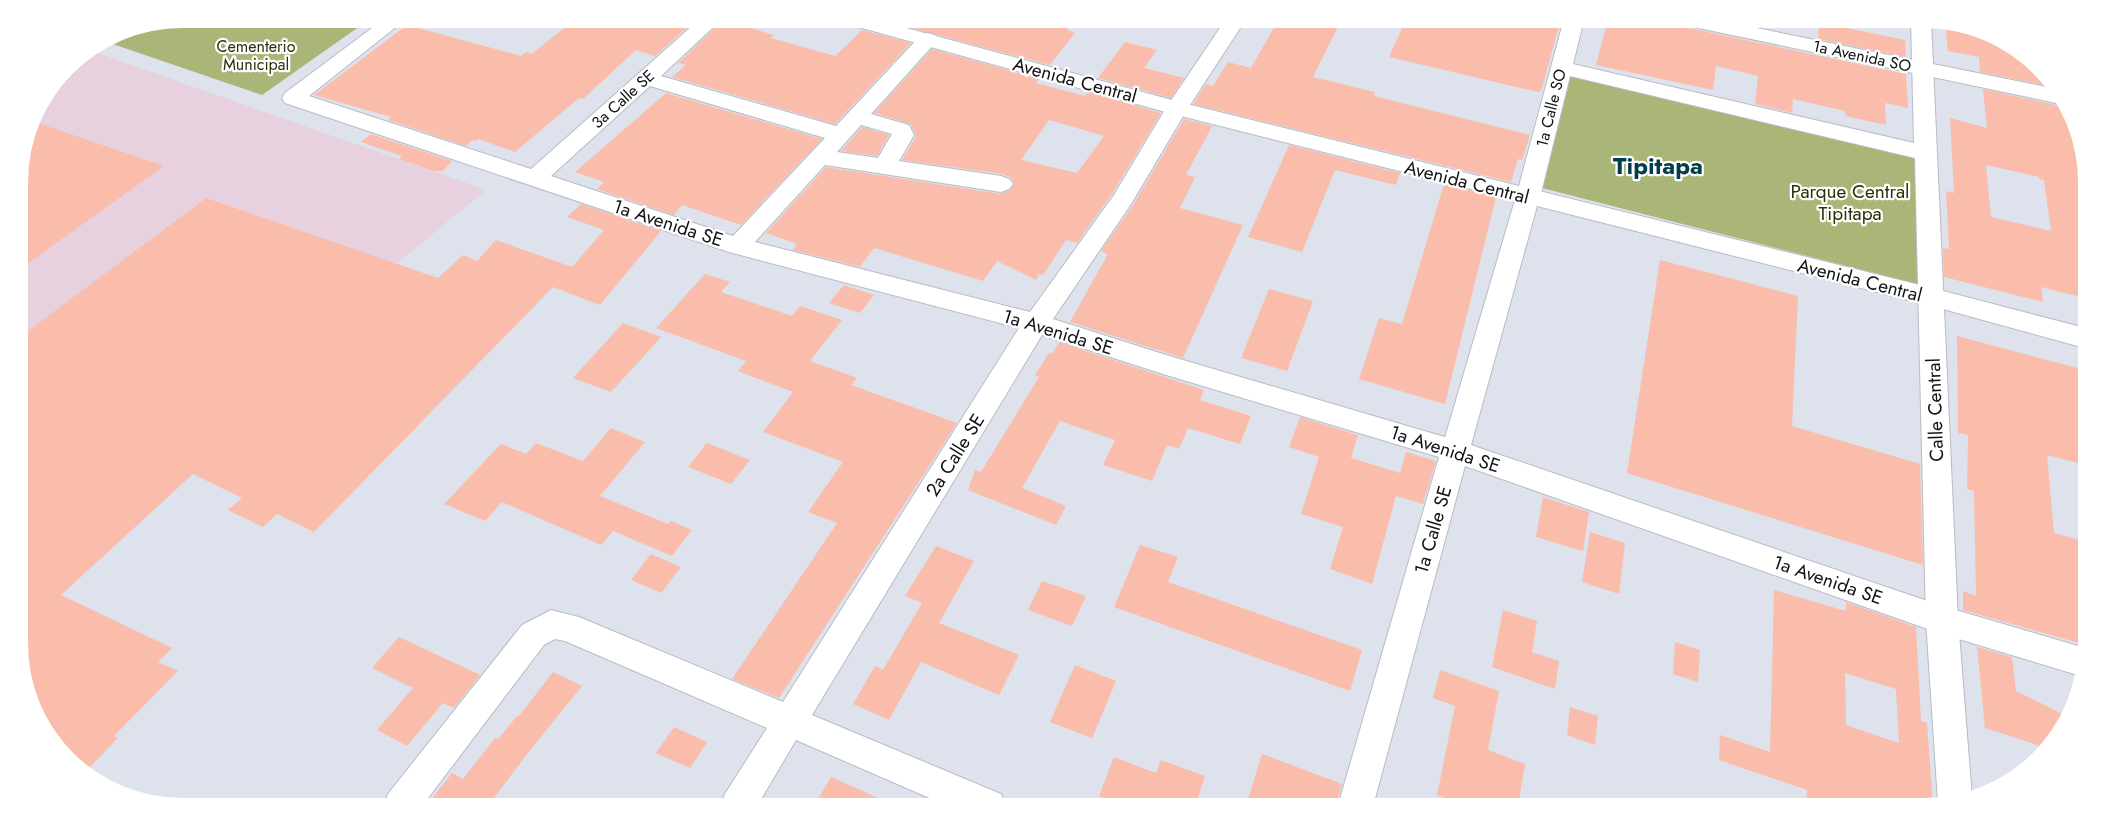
<svg xmlns="http://www.w3.org/2000/svg" width="2105" height="825" font-family="Jost,sans-serif">
	<style>
		.industrial { fill: #e7d1de }
		.green { fill: #aab678 }
		.building { fill: #fabdab; fill-rule: evenodd }
		.lines { fill: none; stroke-linecap: round; stroke-linejoin: round }
		.street-casing { stroke: #b7bbc5; stroke-width: 2 }
		.secondary-casing { stroke: #b7bbc5; stroke-width: 2 }
		.street { fill: #fff; fill-rule: evenodd }
		.secondary { fill: #fff; fill-rule: evenodd }
		.labels { text-anchor: middle; dominant-baseline: central; stroke-width: 4.5; stroke-linejoin: round; paint-order: stroke }
		.far-park-label { font-size: 16px; fill: #2b3107; stroke: #fff }
		.far-street-label { font-size: 16px; fill: #111316; stroke: #fff }
		.street-label { font-size: 19px; fill: #111316; stroke: #fff }
		.park-label { font-size: 19px; fill: #2b3107; stroke: #fff }
		.district-label { font-size: 24px; font-weight: bold; fill: #003e4b; stroke: #fff }
	</style>
	<rect width="100%" height="100%" fill="#dde2ec"/>
	<path class="industrial" d="M89 50 486 190 21 573 19 171 35 110 74 59Z"/>
	<g class="green">
		<path d="M182 19H370L262 95 104 41 119 31Z"/>
		<path d="M1569 72 1915 152 1921 285 1538 187Z"/>
	</g>
	<g class="building">
		<path d="M575 19H697L655 56 636 50 583 99 579 98 515 152 478 139 476 141 472 140 466 146 388 120 391 117 314 95 407 25 521 56 526 52 532 54Z"/>
		<path d="M953 19H1076L1067 30 1075 33 1050 65 904 26 953 21Z"/>
		<path d="M1279 19H1342L1313 77 1375 92 1374 96 1530 135 1522 160 1518 159 1511 182 1193 104 1206 84 1213 86 1228 62 1251 68Z"/>
		<path d="M1406 19H1561L1541 91 1538 92 1389 57Z"/>
		<path d="M1608 19H1672L1676 24 1684 27 1906 74 1908 108 1885 103 1886 125 1845 116V111L1793 99 1792 113 1755 104 1758 76 1716 66 1713 90 1596 65Z"/>
		<path d="M1720 19H1757L1756 26Z"/>
		<path d="M1819 19H1847V28L1905 40 1906 57 1818 39Z"/>
		<path d="M723 20 774 35 771 38 835 56 862 30 911 43 835 124 672 77 686 65 678 63Z"/>
		<path d="M1945 22 1976 27 2046 74 2054 87 1980 72 1979 57 1948 51Z"/>
		<path d="M1125 42 1157 50 1144 68 1184 78 1171 98 1098 78Z"/>
		<path d="M932 49 1039 79 1036 83 1085 96 1088 92 1161 113 1112 194 1077 243 1066 240 1043 275 1039 274 1036 280 997 261 983 281 874 248 860 267 793 250 797 244 766 233 826 167 1001 194 1010 190 1014 183 1010 177 1002 174 902 160 916 136 911 124 874 113ZM1049 120 1104 136 1077 173 1021 160Z"/>
		<path d="M1983 89 2061 106 2066 104 2070 110 2085 160V298L2041 287 2043 302 1944 277 1943 248 1949 249 1946 191 1954 193 1950 118 1987 128ZM1986 165 2039 177V179L2044 180 2051 231 1991 217Z"/>
		<path d="M666 93 822 139 741 225 682 205 674 215 597 189 604 182 575 172Z"/>
		<path d="M1184 119 1212 126 1186 175 1195 177 1180 208 1243 225 1183 358 1070 322 1108 254 1101 251 1133 205Z"/>
		<path d="M32 121 164 166 20 269 19 171Z"/>
		<path d="M862 127 889 135 877 156 841 151Z"/>
		<path d="M371 134 452 161 443 171H434L399 159 402 156 361 142Z"/>
		<path d="M1289 145 1400 173 1396 185 1335 170 1302 252 1248 237Z"/>
		<path d="M1444 184 1496 197 1445 404 1359 379 1379 318 1402 324Z"/>
		<path d="M206 198 438 278 463 255 477 261 496 240 572 267 604 230 567 217 581 204 661 231 600 305 553 287 314 532 277 514 263 527 228 510 242 498 193 474 61 595 172 648 158 662 178 671 114 736 118 738 87 770 59 751 22 675 20 337Z"/>
		<path d="M1660 260 1798 296 1792 426 1920 464 1923 565 1627 473Z"/>
		<path d="M705 274 730 282 721 292 792 316 800 306 842 320 810 361 857 378 851 385 957 423 779 698 732 679 837 523 808 512 843 462 763 432 793 392 738 371 746 361 656 328Z"/>
		<path d="M844 285 874 295 860 313 829 303Z"/>
		<path d="M1269 289 1313 301 1287 371 1241 358Z"/>
		<path d="M623 323 661 337 611 392 573 378Z"/>
		<path d="M1957 336 2085 370 2086 447 2079 445 2082 464 2047 455 2054 533 2086 542V645L1963 610V591L1976 596 1974 491 1967 489 1968 435 1958 433Z"/>
		<path d="M1059 342 1204 390 1200 400 1251 416 1240 444 1188 428 1179 449 1167 445 1152 481 1103 465 1115 440 1060 421 1022 488 1066 506 1056 525 968 490 975 470 981 472 1039 377 1035 375 1049 353 1052 354Z"/>
		<path d="M1300 417 1358 435 1351 458 1400 473 1406 452 1436 461 1423 504 1396 496 1372 584 1330 569 1343 527 1301 514 1319 457 1289 447Z"/>
		<path d="M611 428 645 442 600 496 668 524 671 521 692 530 672 556 613 531 601 545 502 502 485 521 444 504 501 444 526 454 536 443 583 461Z"/>
		<path d="M707 443 750 460 731 484 688 467Z"/>
		<path d="M1543 497 1589 512 1583 551 1536 537Z"/>
		<path d="M1590 532 1625 543 1619 594 1582 582Z"/>
		<path d="M1140 545 1178 557 1168 582 1362 650 1350 691 1114 607Z"/>
		<path d="M936 546 974 561 939 623 1019 655 999 695 921 662 889 720 853 704 875 666 883 670 922 603 905 596Z"/>
		<path d="M651 554 681 567 661 593 631 580Z"/>
		<path d="M1042 581 1086 596 1072 626 1028 610Z"/>
		<path d="M1774 590 1846 611V602L1916 627 1921 721 1927 723 1933 806H1806L1807 790 1719 760 1720 735 1770 752ZM1845 673 1896 689 1899 743 1846 725Z"/>
		<path d="M1503 610 1537 621 1532 652 1559 661 1555 689 1492 667Z"/>
		<path d="M399 637 480 675 454 708 443 703 407 746 377 730 413 688 372 668Z"/>
		<path d="M1675 642 1700 650 1698 682 1673 674Z"/>
		<path d="M1977 647 2012 657 2016 691 2067 716 2053 742 2047 748 1985 728Z"/>
		<path d="M1075 665 1116 681 1092 738 1050 722Z"/>
		<path d="M1440 670 1499 691 1488 750 1525 764 1518 806H1466L1437 795 1455 706 1433 698Z"/>
		<path d="M553 672 582 686 527 754 488 806H426L452 773 463 779 495 738 498 739 517 716H519Z"/>
		<path d="M1570 707 1598 716 1595 745 1567 735Z"/>
		<path d="M674 727 707 742 690 768 656 753Z"/>
		<path d="M1262 754 1342 784 1336 806H1246Z"/>
		<path d="M1114 757 1156 773 1161 760 1205 776 1195 806H1125L1099 796Z"/>
		<path d="M831 777 896 806H814Z"/>
	</g>
	<g class="lines">
		<defs>
			<g id="street">
				<path d="M384 19H406L309 96 531 169 700 19H722L661 76 836 126 921 35 928 33 935 35 938 39 935 43 871 114 909 125 914 135 899 161 1001 176 1009 179 1013 184 1009 189 1001 192 825 165 755 242 1030 312 1114 195 1166 108 1226 19H1246L1188 108 1131 204 1053 319 1166 355 1465 443 1469 451 1373 806H1338L1439 457 1163 374 1042 335 812 715 1001 794 1006 806H948L796 740 757 806H720L725 794 767 728 565 641 555 639 544 645 422 806H383L388 794 522 625 551 610 579 617 783 702 1019 328 729 252 285 103 282 98 285 93ZM650 86 825 138 733 236 551 176ZM861 125 892 134 878 158 837 152Z"/>
				<path d="M1564 19H1584L1573 64 1914 143 1911 19 1931 20 1958 620 1972 798 1939 805 1938 802 1926 620 1915 158 1570 76 1540 197 1536 202 1528 205 1520 202 1516 197Z"/>
			</g>
			<g id="secondary">
				<path d="M841 19H873L1183 103 1932 288 2085 328V348L1932 306 1537 206 1471 445 1942 606 2085 648 2081 676 1942 634 1445 459 1441 451 1515 200 1169 113 844 23Z"/>
				<path d="M1674 19H1712L2056 89 2065 103 2061 104 1684 25 1677 23Z"/>
			</g>
		</defs>
		<use href="#street" class="street-casing"/>
		<use href="#secondary" class="secondary-casing"/>
		<use href="#street" class="street"/>
		<use href="#secondary" class="secondary"/>
	</g>
	<g class="labels">
		<g class="far-park-label">
			<text x="256" y="46">Cementerio<tspan x="256" dy="18">Municipal</tspan></text>
		</g>
		<g class="far-street-label">
			<text transform="translate(1862 56) rotate(12)">1a Avenida SO</text>
			<text transform="translate(623 99) rotate(-42)">3a Calle SE</text>
			<text transform="translate(1551 108) rotate(-76)">1a Calle SO</text>
		</g>
		<g class="street-label">
			<text transform="translate(1075 80) rotate(15)">Avenida Central</text>
			<text transform="translate(1467 182) rotate(14)">Avenida Central</text>
			<text transform="translate(668 223) rotate(18)">1a Avenida SE</text>
			<text transform="translate(1860 280) rotate(14)">Avenida Central</text>
			<text transform="translate(1058 332) rotate(17)">1a Avenida SE</text>
			<text transform="translate(1935 410) rotate(-92)">Calle Central</text>
			<text transform="translate(1445 449) rotate(18)">1a Avenida SE</text>
			<text transform="translate(955 455) rotate(-58)">2a Calle SE</text>
			<text transform="translate(1433 530) rotate(-74)">1a Calle SE</text>
			<text transform="translate(1828 580) rotate(19)">1a Avenida SE</text>
		</g>
		<g class="park-label">
			<text x="1850" y="191">Parque Central<tspan x="1850" dy="22">Tipitapa</tspan></text>
		</g>
		<g class="district-label">
			<text x="1658" y="165">Tipitapa</text>
		</g>
	</g>
	<path d="M0 0H2105V825H0ZM182 28H1924A154 154 0 0 1 2078 182V644A154 154 0 0 1 1924 798H182A154 154 0 0 1 28 644V182A154 154 0 0 1 182 28Z" fill="#fff" fill-rule="evenodd"/>
</svg>
